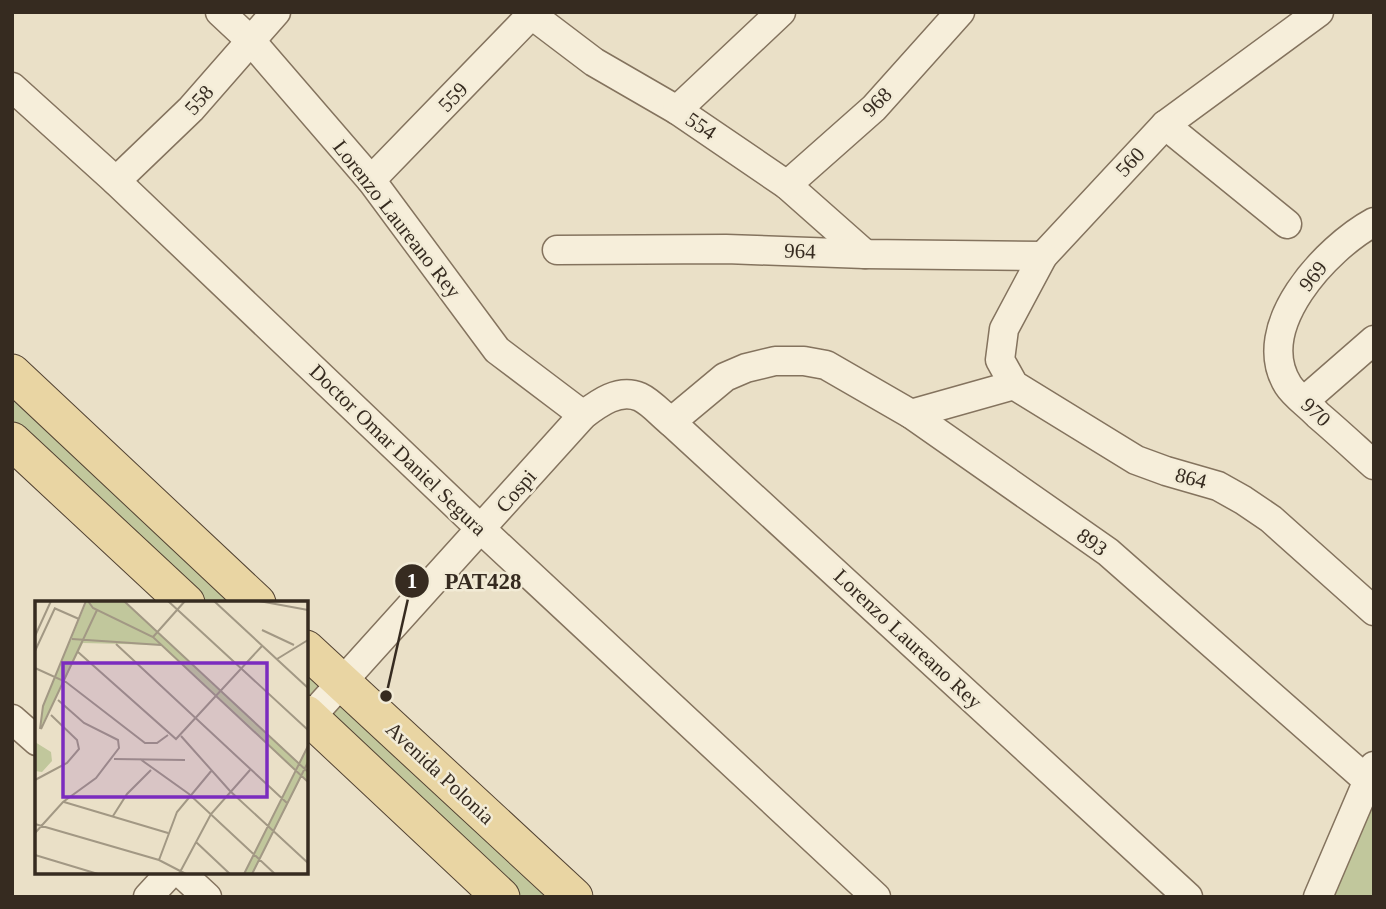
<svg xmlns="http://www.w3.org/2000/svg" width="1386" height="909" font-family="'Times New Roman',serif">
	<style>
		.green { fill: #c1c79c }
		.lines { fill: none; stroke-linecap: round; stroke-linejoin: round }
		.minor-casing { stroke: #84735e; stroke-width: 31 }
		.major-casing { stroke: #524232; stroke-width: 39 }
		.minor { stroke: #f6eeda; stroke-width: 28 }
		.major { stroke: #e9d5a3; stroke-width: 37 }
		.labels { text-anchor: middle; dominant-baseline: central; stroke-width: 5; stroke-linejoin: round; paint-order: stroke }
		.street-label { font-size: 21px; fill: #362b20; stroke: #f2ebd6 }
		.inset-road { fill: none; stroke: #a29884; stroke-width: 2 }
		.view { fill: #7b2cbf; fill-opacity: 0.15; stroke: #7b2cbf; stroke-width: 3.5 }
		.inset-edge { fill: none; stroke: #362b20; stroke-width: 3.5 }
		.leader { fill: none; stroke: #362b20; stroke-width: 2.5 }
		.callout-dot { fill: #362b20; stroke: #f2ebd6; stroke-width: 2.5 }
		.mark-label { font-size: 21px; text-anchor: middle; font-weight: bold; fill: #fff }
		.callout-label { font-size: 23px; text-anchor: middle; font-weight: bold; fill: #362b20; stroke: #f2ebd6; stroke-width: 5; stroke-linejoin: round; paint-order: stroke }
	</style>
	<rect width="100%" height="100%" fill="#eae0c7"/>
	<g class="green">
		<path d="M12 373 257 603H186L12 441Z"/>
		<path d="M306 649 574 897H501L306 714Z"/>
		<path d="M1374 766V897H1318Z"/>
	</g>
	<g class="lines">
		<defs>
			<g id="minor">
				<path d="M220 12 251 41 371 180 497 350 583 415"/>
				<path d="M528 12 594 62 677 110 787 185 865 254"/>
				<path d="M1319 12 1165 125 1043 256 1004 329 1000 360 1014 385 1136 460 1166 471 1218 486 1243 500 1271 519 1374 611"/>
				<path d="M12 87 116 181 482 530 876 897"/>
				<path d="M677 110 781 12"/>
				<path d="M1165 125 1287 224"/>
				<path d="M371 180 534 12"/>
				<path d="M116 181 191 109 276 12"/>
				<path d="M787 185 874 108 960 12"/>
				<path d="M1374 222C1326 248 1252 327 1288 385 1295 396 1309 405 1318 415 1337 431 1355 448 1374 465"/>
				<path d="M557 250 726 249 865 254 1043 256"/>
				<path d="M1304 401 1374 340"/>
				<path d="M911 414 1014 385"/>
				<path d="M671 422 725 377 746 368 775 361H804L826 365 911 414 1108 552 1367 780 1374 783"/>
				<path d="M12 719 37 741"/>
				<path d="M306 722 583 415C599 403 619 388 640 397 651 402 662 415 671 422L1188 897"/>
				<path d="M180 872 207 897"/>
				<path d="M148 897 171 872"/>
				<path d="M1318 897 1374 766"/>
			</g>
			<g id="major">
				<path d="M12 373 257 603"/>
				<path d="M12 441 186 603"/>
				<path d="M306 649 574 897"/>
				<path d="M306 714 501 897"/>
			</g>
		</defs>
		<use href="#minor" class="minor-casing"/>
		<use href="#major" class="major-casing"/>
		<use href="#minor" class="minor"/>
		<use href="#major" class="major"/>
	</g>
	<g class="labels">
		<g class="street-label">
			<text transform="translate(453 97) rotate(-46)">559</text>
			<text transform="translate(199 100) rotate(-48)">558</text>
			<text transform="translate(877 102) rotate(-45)">968</text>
			<text transform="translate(701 126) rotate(34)">554</text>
			<text transform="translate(1130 162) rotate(-47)">560</text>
			<text transform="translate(397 219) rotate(52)">Lorenzo Laureano Rey</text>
			<text transform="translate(800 251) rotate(2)">964</text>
			<text transform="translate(1313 276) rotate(-52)">969</text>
			<text transform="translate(1316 412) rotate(43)">970</text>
			<text transform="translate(398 450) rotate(44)">Doctor Omar Daniel Segura</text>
			<text transform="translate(1191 478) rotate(15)">864</text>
			<text transform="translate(516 491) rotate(-49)">Cospi</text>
			<text transform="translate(1092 542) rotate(36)">893</text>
			<text transform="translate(908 639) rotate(43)">Lorenzo Laureano Rey</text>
			<text transform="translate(440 773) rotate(43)">Avenida Polonia</text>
		</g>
	</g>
	<g transform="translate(35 601)">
		<rect width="273" height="273" fill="#eae0c7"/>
		<path d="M52 0H89L264 162 273 145V181L267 175 217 273H209L261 170 126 44 48 42 5 128 8 105ZM0 141 16 151 17 160 7 171 0 170Z" fill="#c1c79c"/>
		<path class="inset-road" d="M53 0 58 7 118 36 273 181M89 0 273 171M133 0 273 129M179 0 273 87M224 0 273 9M19 7 44 18M227 29 259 44M0 35 16 0M118 36 150 0M37 38 126 44M81 43 253 203M0 50 20 7M43 51 141 138 227 45M242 58 273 39M0 67 31 81 110 142H122L133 134M5 128 8 105 51 0M6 128 62 9M146 135 195 190 273 262M79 158 150 159M105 158 154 193 240 273M0 179 32 162 44 148 42 139 16 114M29 201 133 232M78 215 92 193 116 169M0 223 124 259 151 273M0 232 28 201 61 177 84 147 83 139 49 122 23 99M161 241 195 273M0 254 63 273M124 259 142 211 177 169M144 273 176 213 215 169M209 273 273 145M217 273 273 161"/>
		<path class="view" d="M28 62H232V196H28Z"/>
		<rect width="273" height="273" class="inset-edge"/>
	</g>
	<path class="leader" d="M386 696L412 581"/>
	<g class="callout-dot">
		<circle cx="386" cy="696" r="7"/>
		<circle cx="412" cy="581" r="18"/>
	</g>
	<g class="mark-label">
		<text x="412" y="588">1</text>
	</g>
	<g class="callout-label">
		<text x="483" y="589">PAT428</text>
	</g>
	<rect width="1386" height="909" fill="none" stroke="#362b20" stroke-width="28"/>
</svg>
